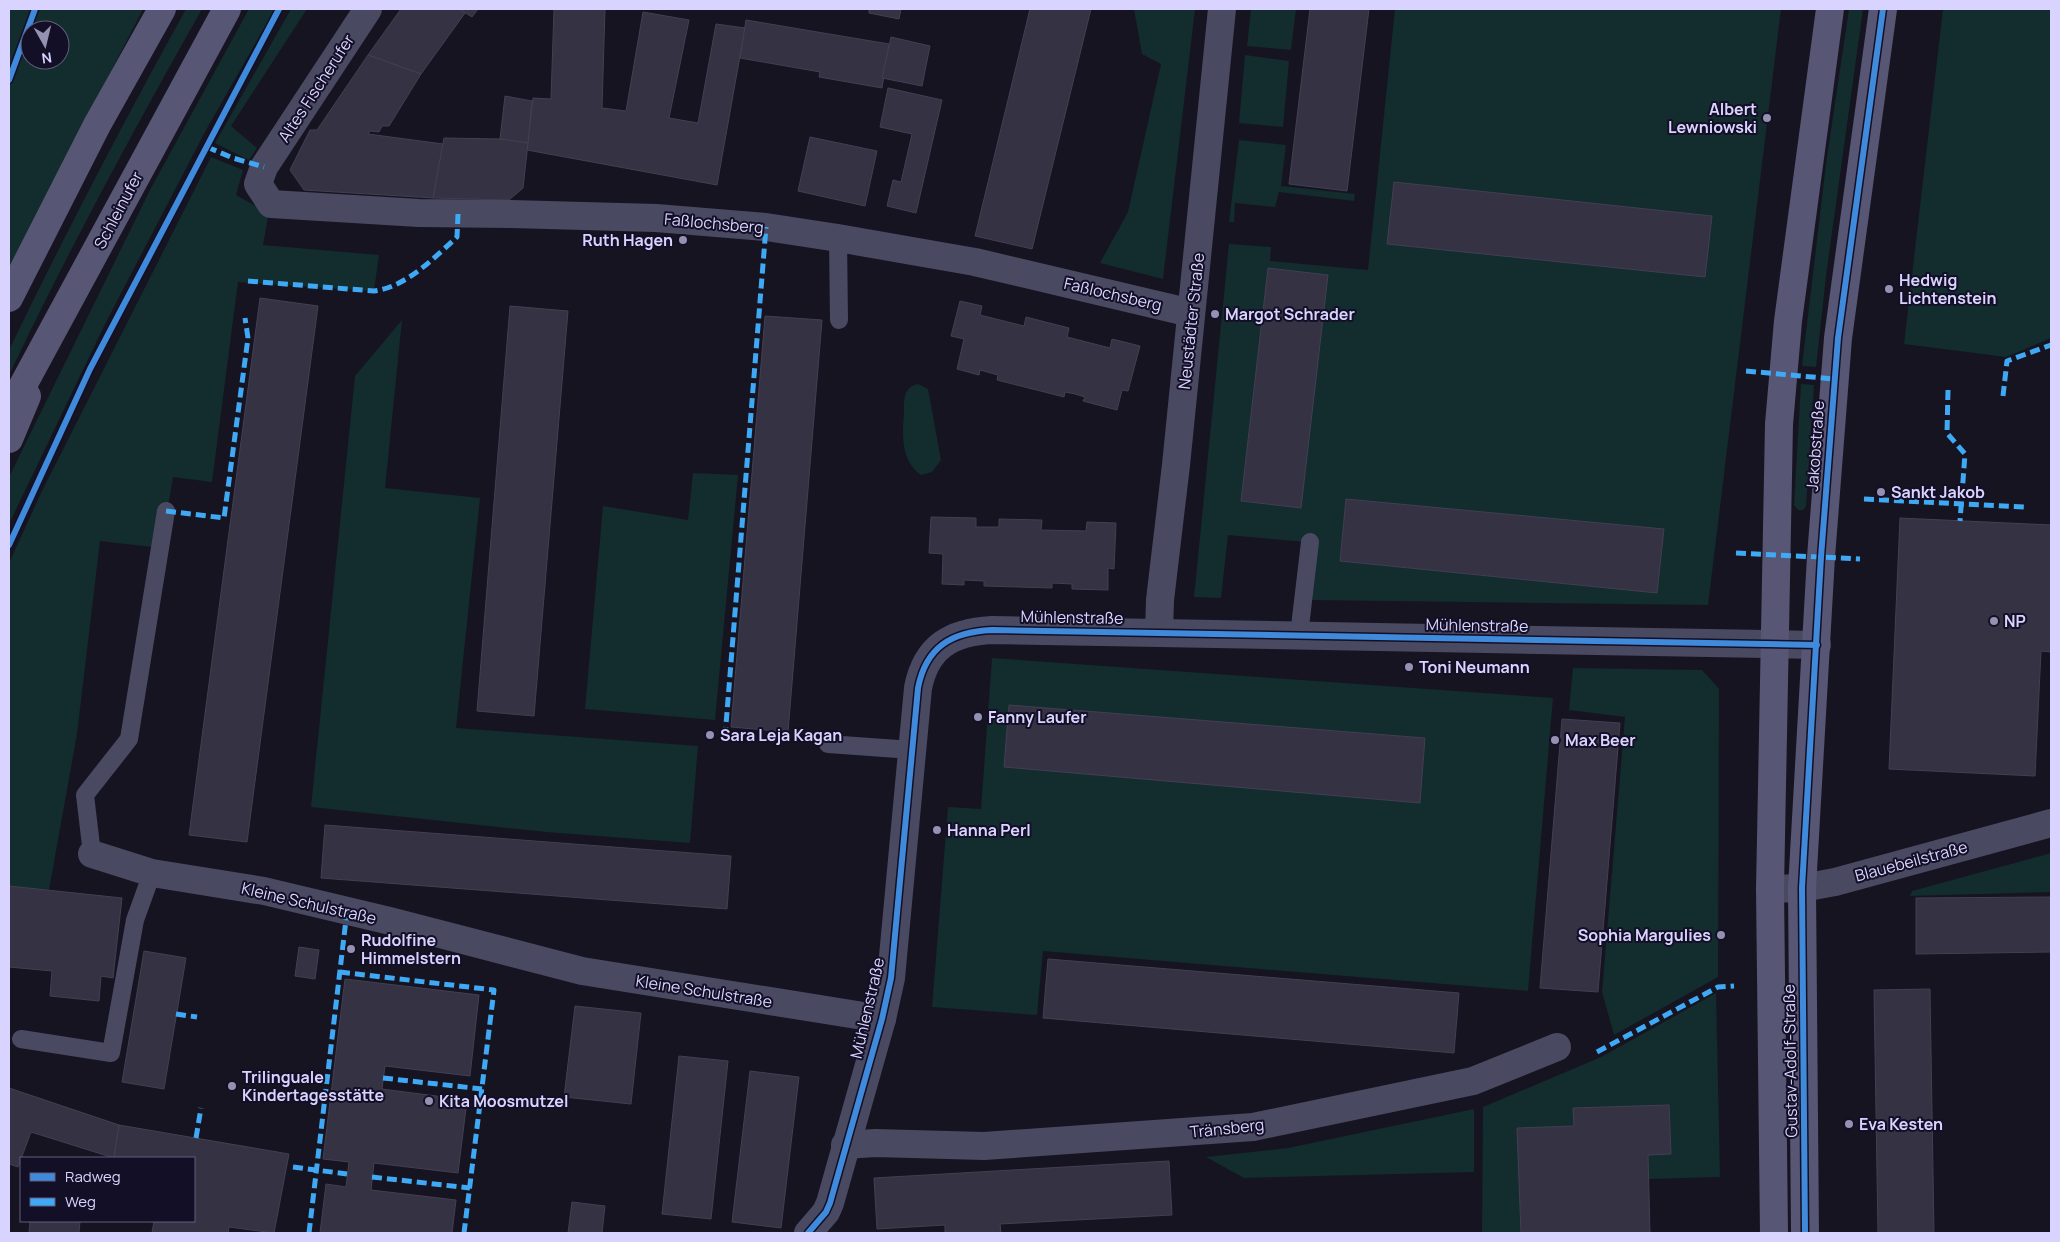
<svg xmlns="http://www.w3.org/2000/svg" width="2060" height="1242" font-family="Manrope,sans-serif">
	<style>
		.green { fill: #132c2d; fill-rule: evenodd }
		.building { fill: #343243; stroke: #433f54 }
		.lines { fill: none; stroke-linecap: round; stroke-linejoin: round }
		.lane { stroke: #4a4962; stroke-width: 18 }
		.street { stroke: #4a4962; stroke-width: 28 }
		.secondary { stroke: #575674; stroke-width: 28 }
		.quiet { stroke: #3fa9f5; stroke-width: 5; stroke-dasharray: 10 5; stroke-linecap: butt }
		.cycleway-casing { stroke: #130f26; stroke-width: 9 }
		.cycleway { stroke: #408adc; stroke-width: 6 }
		.poi-dot { fill: #9591b1; stroke: #130f26; stroke-width: 2 }
		.labels { text-anchor: middle; dominant-baseline: central; stroke-width: 4; stroke-linejoin: round; paint-order: stroke }
		.street-label { font-size: 16px; fill: #d9d4ff; stroke: #130f26 }
		.poi-label { font-size: 16px; font-weight: bold; fill: #d9d4ff; stroke: #130f26; text-anchor: start }
	</style>
	<rect width="100%" height="100%" fill="#161421"/>
	<g class="green">
		<path d="M9 9H143L9 270ZM30 30H60V60H30Z"/>
		<path d="M186 9H202C134 129 68 251 9 375V350C65 234 124 121 186 9Z"/>
		<path d="M249 9H275L206 130 104 326 9 524V477L151 188Z"/>
		<path d="M291 9H307L231 126 257 148 249 160 215 143Z"/>
		<path d="M1134 9H1195L1163 279 1100 263 1128 212 1161 64 1142 54Z"/>
		<path d="M1251 9H1296L1291 50 1247 46Z"/>
		<path d="M1395 9H1781L1708 605 1310 600 1316 543 1228 535 1221 598 1194 597 1229 244 1271 247 1270 261 1368 270ZM1394 183 1711 216 1705 277 1536 259ZM1268 268 1328 275 1300 508 1241 501ZM1346 499 1664 529 1657 593 1340 561Z"/>
		<path d="M1849 9H1863L1826 276 1816 367 1802 366 1826 164Z"/>
		<path d="M1943 9H2051V338L2006 357 1904 344Z"/>
		<path d="M1245 55 1289 61 1283 127 1239 123Z"/>
		<path d="M1239 140 1286 145 1281 186 1355 194 1354 201 1279 192 1275 207 1235 203 1234 222H1229Z"/>
		<path d="M211 157 243 170 236 195 259 208 268 217 263 245 379 255 374 291 238 282 212 482 173 477 161 548 100 541 77 734 49 890 9 886V563L42 491Z"/>
		<path d="M402 320 385 488 480 498 456 728 698 746 690 843 546 832 311 807 355 376Z"/>
		<path d="M918 384 928 389 941 460 932 472 921 475C901 461 902 435 904 413 904 400 903 387 918 384Z"/>
		<path d="M1801 384 1814 385 1806 506 1803 510H1798L1794 505Z"/>
		<path d="M693 473 738 475 715 720 585 709 603 506 688 520Z"/>
		<path d="M992 658 1553 698 1528 991 1043 951 1037 1015 932 1007 948 807 981 809ZM1009 705 1425 738 1420 802 1005 767Z"/>
		<path d="M1573 668 1702 670 1719 689 1718 977 1614 1035 1602 992 1625 717 1569 710Z"/>
		<path d="M2051 853V892L1910 896 1912 891Z"/>
		<path d="M1716 993 1720 1177 1649 1179 1648 1155 1671 1154 1669 1105 1574 1126 1518 1128 1521 1233H1482L1483 1107 1601 1057Z"/>
		<path d="M1474 1109V1172L1244 1178 1206 1157 1288 1148Z"/>
	</g>
	<g class="building">
		<path d="M401 9H459L465 13 421 74 368 55Z"/>
		<path d="M459 9H478L472 17Z"/>
		<path d="M554 9H605L602 108 626 111 643 12 689 20 669 118 698 123 716 24 745 28 717 185 527 150 533 98 551 99Z"/>
		<path d="M869 9H901L899 19 869 13Z"/>
		<path d="M1030 9H1091L1032 249 975 236Z"/>
		<path d="M1310 9H1369L1347 191 1289 184Z"/>
		<path d="M746 20 889 44 882 88 819 77 820 72 740 58Z"/>
		<path d="M891 37 930 46 922 86 882 78Z"/>
		<path d="M368 55 421 74 389 126H382L379 132 370 131 368 134 443 144 433 198 304 190 290 170 310 130H317Z"/>
		<path d="M888 88 942 100 916 213 887 206 893 180 901 182 912 134 880 127Z"/>
		<path d="M505 96 532 101 528 143 500 139Z"/>
		<path d="M810 137 877 151 865 206 798 191Z"/>
		<path d="M444 138 500 139 528 143 523 188 509 200 433 198Z"/>
		<path d="M1394 182 1712 216 1705 277 1387 244Z"/>
		<path d="M1268 268 1328 275 1301 508 1241 501Z"/>
		<path d="M260 298 318 306 247 842 189 835Z"/>
		<path d="M960 301 982 306 980 315 1024 326 1026 317 1069 328 1067 337 1110 348 1112 339 1140 346 1128 391 1122 390 1117 410 1083 401 1085 397 1075 394 1065 392 1064 397 997 380 998 375 980 370 979 375 957 369 964 339 951 336Z"/>
		<path d="M510 306 568 311 534 716 477 711Z"/>
		<path d="M765 316 822 320 788 732 731 727Z"/>
		<path d="M1346 499 1664 529 1657 593 1340 561Z"/>
		<path d="M931 517 976 518V527H999V519L1042 520 1041 530 1086 531 1087 522 1116 523 1114 569 1108 568V590L1072 589V584L1052 583V588L984 586V581L964 580V585L942 584 943 554 929 553Z"/>
		<path d="M1900 518 2051 525V652L2041 651 2035 776 1889 769Z"/>
		<path d="M1009 705 1425 738 1420 803 1004 767Z"/>
		<path d="M1562 719 1620 723 1598 992 1540 988Z"/>
		<path d="M325 825 731 856 727 909 321 878Z"/>
		<path d="M9 886 122 898 113 978 101 976 99 1001 50 996 52 971 9 967Z"/>
		<path d="M2051 897V952L1916 954V898Z"/>
		<path d="M299 947 319 950 315 979 295 976Z"/>
		<path d="M144 951 186 958 164 1089 122 1082Z"/>
		<path d="M1048 959 1459 993 1454 1053 1043 1018Z"/>
		<path d="M345 979 479 995 470 1076 385 1066 382 1089 467 1100 458 1173 374 1163 371 1190 456 1200 452 1233H320L326 1184 346 1187 349 1162 323 1159Z"/>
		<path d="M1930 989 1934 1233H1878L1874 990Z"/>
		<path d="M575 1006 641 1013 631 1104 564 1097Z"/>
		<path d="M679 1056 728 1061 711 1219 662 1214Z"/>
		<path d="M750 1071 799 1077 781 1228 732 1222Z"/>
		<path d="M9 1088 119 1125 114 1158 31 1132 18 1167 9 1164Z"/>
		<path d="M1669 1105 1671 1154 1648 1155 1650 1233H1521L1517 1128 1574 1126 1573 1108Z"/>
		<path d="M119 1125 289 1154 274 1233 229 1227 228 1233H152L154 1221H194V1158H114Z"/>
		<path d="M1169 1161 1172 1215 1000 1224 1001 1233H945V1225L877 1229 874 1178Z"/>
		<path d="M572 1202 605 1206 602 1233H568Z"/>
		<path d="M30 1221H80L79 1233H29Z"/>
	</g>
	<g class="lines">
		<g class="lane">
			<path d="M838 238 839 320"/>
			<path d="M1299 635 1310 542"/>
			<path d="M828 744 912 750"/>
			<path d="M92 854 85 795 129 739 166 511"/>
			<path d="M21 1039 111 1053 135 920 152 873"/>
		</g>
		<g class="street">
			<path d="M368 9 264 167 258 184 271 204 419 213 511 214 656 218 766 227 838 238 975 262 1191 313"/>
			<path d="M1159 632 1160 600 1176 465 1222 9"/>
			<path d="M92 854 152 873 264 891 390 921 582 971 882 1019"/>
			<path d="M1770 889 1802 888 1835 882 2051 823"/>
			<path d="M845 1145 875 1143 984 1146 1253 1127 1473 1081 1557 1047"/>
			<path d="M808 1233 826 1212 830 1203 882 1019 891 978 918 688C926 647 951 632 992 630L1817 645"/>
		</g>
		<g class="secondary">
			<path d="M9 298 97 125 162 9"/>
			<path d="M9 411 227 9"/>
			<path d="M9 439 27 396"/>
			<path d="M1774 1233 1770 889 1779 424 1788 321 1830 9"/>
			<path d="M1805 1233 1802 888 1821 557 1838 338 1883 9"/>
		</g>
		<g class="quiet">
			<path d="M207 147 233 158 264 167"/>
			<path d="M248 281 374 291C406 287 434 258 457 237L458 214"/>
			<path d="M1746 371 1834 379"/>
			<path d="M1948 390 1947 433 1965 454 1960 521"/>
			<path d="M2003 396 2007 361 2051 345"/>
			<path d="M1864 499 2025 507"/>
			<path d="M166 511 224 518 248 338 245 318"/>
			<path d="M1736 553 1860 559"/>
			<path d="M725 737 766 227"/>
			<path d="M340 972 494 990 464 1233"/>
			<path d="M176 1014 197 1017"/>
			<path d="M1597 1052 1718 987 1734 986"/>
			<path d="M383 1078 482 1089"/>
			<path d="M196 1138 201 1108"/>
			<path d="M293 1167 347 1174"/>
			<path d="M372 1177 470 1188"/>
			<path d="M309 1233 347 911"/>
		</g>
		<defs>
			<g id="cycleway">
				<path d="M9 80 35 9"/>
				<path d="M9 545 90 369 279 9"/>
				<path d="M808 1233 826 1212 830 1203 882 1019 891 978 918 688C926 647 951 632 992 630L1817 645"/>
				<path d="M1805 1233 1802 888 1821 557 1838 338 1883 9"/>
			</g>
		</defs>
		<use href="#cycleway" class="cycleway-casing"/>
		<use href="#cycleway" class="cycleway"/>
	</g>
	<g class="poi-dot">
		<circle cx="1767" cy="118" r="5"/>
		<circle cx="683" cy="240" r="5"/>
		<circle cx="1889" cy="289" r="5"/>
		<circle cx="1215" cy="314" r="5"/>
		<circle cx="1881" cy="492" r="5"/>
		<circle cx="1994" cy="621" r="5"/>
		<circle cx="1409" cy="667" r="5"/>
		<circle cx="978" cy="717" r="5"/>
		<circle cx="710" cy="735" r="5"/>
		<circle cx="1555" cy="740" r="5"/>
		<circle cx="937" cy="830" r="5"/>
		<circle cx="1721" cy="935" r="5"/>
		<circle cx="351" cy="949" r="5"/>
		<circle cx="232" cy="1086" r="5"/>
		<circle cx="429" cy="1101" r="5"/>
		<circle cx="1849" cy="1124" r="5"/>
	</g>
	<g class="labels">
		<g class="street-label">
			<text transform="translate(316 88) rotate(-57)">Altes Fischerufer</text>
			<text transform="translate(118 210) rotate(-62)">Schleinufer</text>
			<text transform="translate(714 223) rotate(5)">Faßlochsberg</text>
			<text transform="translate(1113 294) rotate(13)">Faßlochsberg</text>
			<text transform="translate(1191 321) rotate(-84)">Neustädter Straße</text>
			<text transform="translate(1815 446) rotate(-86)">Jakobstraße</text>
			<text transform="translate(1072 617) rotate(1)">Mühlenstraße</text>
			<text transform="translate(1477 625) rotate(1)">Mühlenstraße</text>
			<text transform="translate(1911 861) rotate(-15)">Blauebeilstraße</text>
			<text transform="translate(309 903) rotate(13)">Kleine Schulstraße</text>
			<text transform="translate(704 991) rotate(9)">Kleine Schulstraße</text>
			<text transform="translate(867 1008) rotate(-77)">Mühlenstraße</text>
			<text transform="translate(1790 1061) rotate(-91)">Gustav-Adolf-Straße</text>
			<text transform="translate(1227 1128) rotate(-6)">Tränsberg</text>
		</g>
		<g class="poi-label">
			<text x="1757" y="109" text-anchor="end">Albert<tspan x="1757" dy="18">Lewniowski</tspan></text>
			<text x="673" y="240" text-anchor="end">Ruth Hagen</text>
			<text x="1899" y="280">Hedwig<tspan x="1899" dy="18">Lichtenstein</tspan></text>
			<text x="1225" y="314">Margot Schrader</text>
			<text x="1891" y="492">Sankt Jakob</text>
			<text x="2004" y="621">NP</text>
			<text x="1419" y="667">Toni Neumann</text>
			<text x="988" y="717">Fanny Laufer</text>
			<text x="720" y="735">Sara Leja Kagan</text>
			<text x="1565" y="740">Max Beer</text>
			<text x="947" y="830">Hanna Perl</text>
			<text x="1711" y="935" text-anchor="end">Sophia Margulies</text>
			<text x="361" y="940">Rudolfine<tspan x="361" dy="18">Himmelstern</tspan></text>
			<text x="242" y="1077">Trilinguale<tspan x="242" dy="18">Kindertagesstätte</tspan></text>
			<text x="439" y="1101">Kita Moosmutzel</text>
			<text x="1859" y="1124">Eva Kesten</text>
		</g>
	</g>
	<rect width="2060" height="1242" fill="none" stroke="#d9d4ff" stroke-width="20"/>
	<rect x="20" y="1157" width="175" height="65" fill="#130f26" stroke="#625e7d"/>
	<rect x="30" y="1173" width="25" height="8" fill="#408adc" stroke="#625e7d"/>
	<text x="65" y="1182" font-size="15" fill="#d9d4ff">Radweg</text>
	<rect x="30" y="1198" width="25" height="8" fill="#3fa9f5" stroke="#625e7d"/>
	<text x="65" y="1207" font-size="15" fill="#d9d4ff">Weg</text>
	<g transform="translate(45 45) rotate(172)"><circle r="24" fill="#130f26" stroke="#625e7d"/>
	<path d="M0-4L9 19L0 12L-9 19Z" fill="#9591b1"/>
	<text y="-8" font-size="14" font-weight="bold" text-anchor="middle" fill="#d9d4ff">N</text>
	</g>
</svg>
